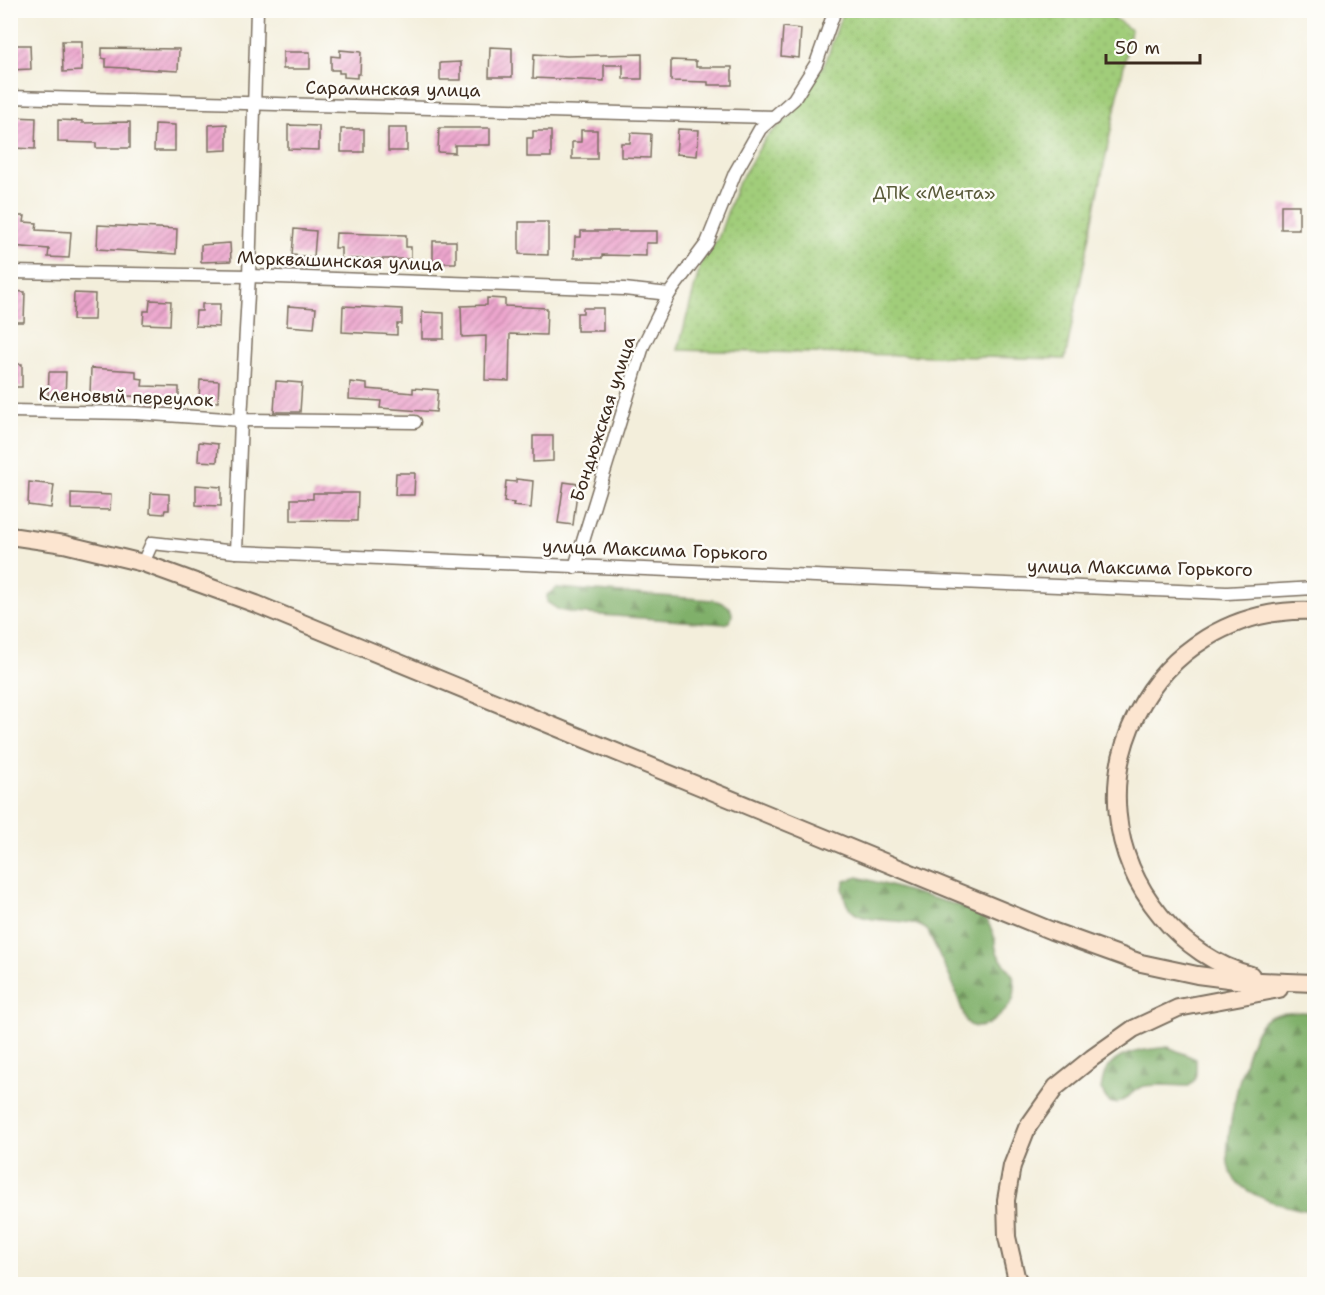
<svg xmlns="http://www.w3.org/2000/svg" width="1325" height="1295" font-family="'Shantell Sans',sans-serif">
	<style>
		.green { fill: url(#green-dots); stroke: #6e7c4c; stroke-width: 1.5 }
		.forest { fill: url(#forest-firs); stroke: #5e6d44; stroke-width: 1.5 }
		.building { fill: url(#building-hatch) }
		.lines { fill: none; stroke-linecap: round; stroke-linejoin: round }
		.street-casing { stroke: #7b6f60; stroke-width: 15 }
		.secondary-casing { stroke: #7b6f60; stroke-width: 20 }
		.street { stroke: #fff; stroke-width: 12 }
		.secondary { stroke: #fce5d0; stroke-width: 16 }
		.labels { text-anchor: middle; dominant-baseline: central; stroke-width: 5; stroke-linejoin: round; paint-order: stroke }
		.street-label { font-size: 18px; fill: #3b2a1e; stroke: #fdfcf7 }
		.park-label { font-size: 18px; fill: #5a5b3a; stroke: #fdfcf7 }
	</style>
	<defs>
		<pattern id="green-dots" width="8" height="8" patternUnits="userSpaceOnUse" patternTransform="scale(1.5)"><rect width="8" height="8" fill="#a1cd7a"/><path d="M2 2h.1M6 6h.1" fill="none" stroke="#8cb069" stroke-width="1.8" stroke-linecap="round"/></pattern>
		<pattern id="forest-firs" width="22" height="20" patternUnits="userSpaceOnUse" patternTransform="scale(1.5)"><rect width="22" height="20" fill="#80b06a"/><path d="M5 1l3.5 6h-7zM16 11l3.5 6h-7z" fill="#6a8f57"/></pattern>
		<pattern id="building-hatch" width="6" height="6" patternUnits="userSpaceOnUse" patternTransform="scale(1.5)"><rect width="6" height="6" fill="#eda6ce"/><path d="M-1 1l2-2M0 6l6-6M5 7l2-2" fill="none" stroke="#c187a7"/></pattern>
	</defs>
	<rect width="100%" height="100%" fill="#fdfcf7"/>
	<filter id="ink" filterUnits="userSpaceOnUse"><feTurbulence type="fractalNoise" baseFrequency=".0167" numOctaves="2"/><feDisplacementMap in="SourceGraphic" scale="12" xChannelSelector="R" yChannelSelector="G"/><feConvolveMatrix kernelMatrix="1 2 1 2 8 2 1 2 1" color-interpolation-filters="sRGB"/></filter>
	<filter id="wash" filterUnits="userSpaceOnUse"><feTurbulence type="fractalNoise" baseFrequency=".008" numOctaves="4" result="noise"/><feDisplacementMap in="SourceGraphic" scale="24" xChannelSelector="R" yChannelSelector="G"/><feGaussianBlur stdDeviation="1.35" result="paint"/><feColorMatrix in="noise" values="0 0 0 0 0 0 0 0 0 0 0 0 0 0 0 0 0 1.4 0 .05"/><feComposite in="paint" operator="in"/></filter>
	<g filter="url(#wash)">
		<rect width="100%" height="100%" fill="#f3eedb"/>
		<path class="green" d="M843 11H1101L1106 12 1131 30 1065 359 678 350 702 259 718 239 736 187 766 137 792 115 826 61Z"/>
		<g class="forest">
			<path d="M557 588 713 600C725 603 737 607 730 622L724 624 573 613 559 610 547 602V595Z"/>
			<path d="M858 877 975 910C986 919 992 926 995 940 995 944 996 950 998 954 1003 965 1015 972 1015 986 1015 990 1014 996 1013 1000 1006 1013 979 1038 966 1021L953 984 928 931C906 911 853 932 845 899 843 892 842 888 845 881Z"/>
			<path d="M1302 1012 1314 1013V1212C1291 1208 1256 1200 1238 1183 1233 1178 1229 1170 1228 1163 1224 1138 1245 1039 1263 1022 1272 1012 1290 1013 1302 1012Z"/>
			<path d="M1168 1047 1196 1059C1196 1070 1198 1079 1189 1086 1175 1086 1155 1083 1141 1087 1132 1090 1124 1105 1113 1103 1107 1102 1104 1095 1101 1089 1102 1084 1103 1075 1106 1071 1118 1050 1147 1050 1168 1047Z"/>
		</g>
		<g id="blocks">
			<g class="building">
				<path d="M783 27 801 29 799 58 781 56Z"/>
				<path d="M62 41H82V71L63 72Z"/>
				<path d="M10 45H30L31 69 10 70Z"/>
				<path d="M490 47 512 48V77H489Z"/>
				<path d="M102 48 179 49 178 71 106 67V59L102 58Z"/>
				<path d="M340 50 361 52 360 74H357V78L344 77V73H339V70H331V56L340 57Z"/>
				<rect x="283" y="52" width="27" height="17"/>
				<path d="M534 54 567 56 642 54V79H623V65H604V81L533 78Z"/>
				<path d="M671 60 696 61V67H732V85H708V82L671 81Z"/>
				<path d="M461 62V80H440V63Z"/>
				<path d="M14 117 36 118 35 149 13 148Z"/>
				<path d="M58 120 82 121V123L130 122V148H96V143L58 142Z"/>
				<path d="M155 124 175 125V151H154Z"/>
				<path d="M227 124V150L209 151V125Z"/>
				<path d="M288 125 319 126V150L288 149Z"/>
				<rect x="388" y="128" width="19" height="23"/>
				<path d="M439 128H490V145H455V153L438 152Z"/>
				<rect x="341" y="129" width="23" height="23"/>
				<path d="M678 129 699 130 697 156 676 154Z"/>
				<path d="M581 130H597V159H572V142H581Z"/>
				<path d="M533 131H551V157H527V138H533Z"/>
				<path d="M631 133 651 134 650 158 621 157V143H630Z"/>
				<rect x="1281" y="205" width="18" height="24"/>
				<path d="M10 216H25L24 222 37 223 36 230 71 232 69 258 48 257 49 249 10 246Z"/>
				<path d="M519 222H548V255L519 254Z"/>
				<path d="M98 225 177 229 176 254 97 249Z"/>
				<path d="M294 229 316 231 314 257 292 255Z"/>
				<path d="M581 231H657V243H646V256L602 255V258H574L575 237H581Z"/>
				<path d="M336 233 406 235V247H411V259H341V248H335Z"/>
				<rect x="433" y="241" width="23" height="22"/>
				<path d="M230 243 231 261 201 262V245Z"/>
				<path d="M10 291 25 292 24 322H10Z"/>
				<path d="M74 293 95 294 94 320H73Z"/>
				<path d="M487 298 505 299V306L547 308 546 335 510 334 509 381 485 380 486 336 462 337 461 306 487 305Z"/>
				<path d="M150 300 171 301 170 325 143 324 144 311H149Z"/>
				<path d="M202 304H220L219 327 195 326 196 311H202Z"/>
				<path d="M288 306 316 308 314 328 287 326Z"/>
				<path d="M343 306 402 309V324H397V335L342 332Z"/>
				<path d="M583 308H603V331H577V313H583Z"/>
				<path d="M422 312 444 313V339H422Z"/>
				<rect x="10" y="364" width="12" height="23"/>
				<path d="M91 368 136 371V378L143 379 142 386 179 387V405H148V397L90 394Z"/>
				<path d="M49 372H66L65 400 48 399Z"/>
				<path d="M200 380 219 381 218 402 199 401Z"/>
				<path d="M276 381 302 383 300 412H274Z"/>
				<path d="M350 382 367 384V389L413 393V388L438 390 436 412 380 408 381 401 349 399Z"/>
				<path d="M533 436H553V461L533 462Z"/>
				<path d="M199 442 218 444 217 462 198 461Z"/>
				<path d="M396 473H415L414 495H395Z"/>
				<path d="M516 479 533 481 531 508 513 506 514 503 504 502 506 481 516 482Z"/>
				<path d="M29 482 54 485 51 508 28 505Z"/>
				<path d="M564 482 578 484 573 525 558 523Z"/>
				<path d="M196 485 221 487V506L196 505Z"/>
				<path d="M71 493 111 495 110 510 71 509Z"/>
				<path d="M151 493 169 494V510H165L164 514 150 513Z"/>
				<path d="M313 493H358L357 521 291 520V499H313Z"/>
			</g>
		</g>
	</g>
	<g filter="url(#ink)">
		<use href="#blocks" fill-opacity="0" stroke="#7b6f60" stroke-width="1.5"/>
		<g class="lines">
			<defs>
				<g id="street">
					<path d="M10 97 775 117"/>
					<path d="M10 272 249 276 624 289 669 294"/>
					<path d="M10 411 136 413 241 420 415 422"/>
					<path d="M236 552 241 420 249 276 257 10"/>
					<path d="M143 563 152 543 236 552 1227 593 1314 588"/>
					<path d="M575 567 643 346 669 294 707 243 735 173 760 129 794 99 816 64 835 10"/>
				</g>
				<g id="secondary">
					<path d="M10 536 64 544 143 563 256 604 1052 931 1141 963 1197 975 1236 980 1314 983"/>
					<path d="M1251 975C1216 966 1184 944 1161 916 1056 789 1151 604 1314 611"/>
					<path d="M1020 1284 1016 1276 1007 1237 1006 1200 1012 1166 1027 1128 1056 1087 1092 1058 1133 1029 1178 1008 1279 989"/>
				</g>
			</defs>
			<use href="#street" class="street-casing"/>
			<use href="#secondary" class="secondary-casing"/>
			<use href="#street" class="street"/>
			<use href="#secondary" class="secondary"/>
		</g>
	</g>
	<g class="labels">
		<g class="street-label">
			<text transform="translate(393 89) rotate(1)">Саралинская улица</text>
			<text transform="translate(340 261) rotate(2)">Морквашинская улица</text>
			<text transform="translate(126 397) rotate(2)">Кленовый переулок</text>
			<text transform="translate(603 419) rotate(-72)">Бондюжская улица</text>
			<text transform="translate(655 550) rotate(2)">улица Максима Горького</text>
			<text transform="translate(1140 568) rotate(1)">улица Максима Горького</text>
		</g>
		<g class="park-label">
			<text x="934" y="193">ДПК «Мечта»</text>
		</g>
	</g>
	<rect width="1325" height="1295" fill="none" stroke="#fdfcf7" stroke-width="36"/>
	<path d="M1106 54v9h94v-9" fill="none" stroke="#3b2a1e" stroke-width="3"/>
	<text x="1115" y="54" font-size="18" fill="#3b2a1e" stroke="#fdfcf7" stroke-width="4.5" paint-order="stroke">50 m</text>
</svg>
